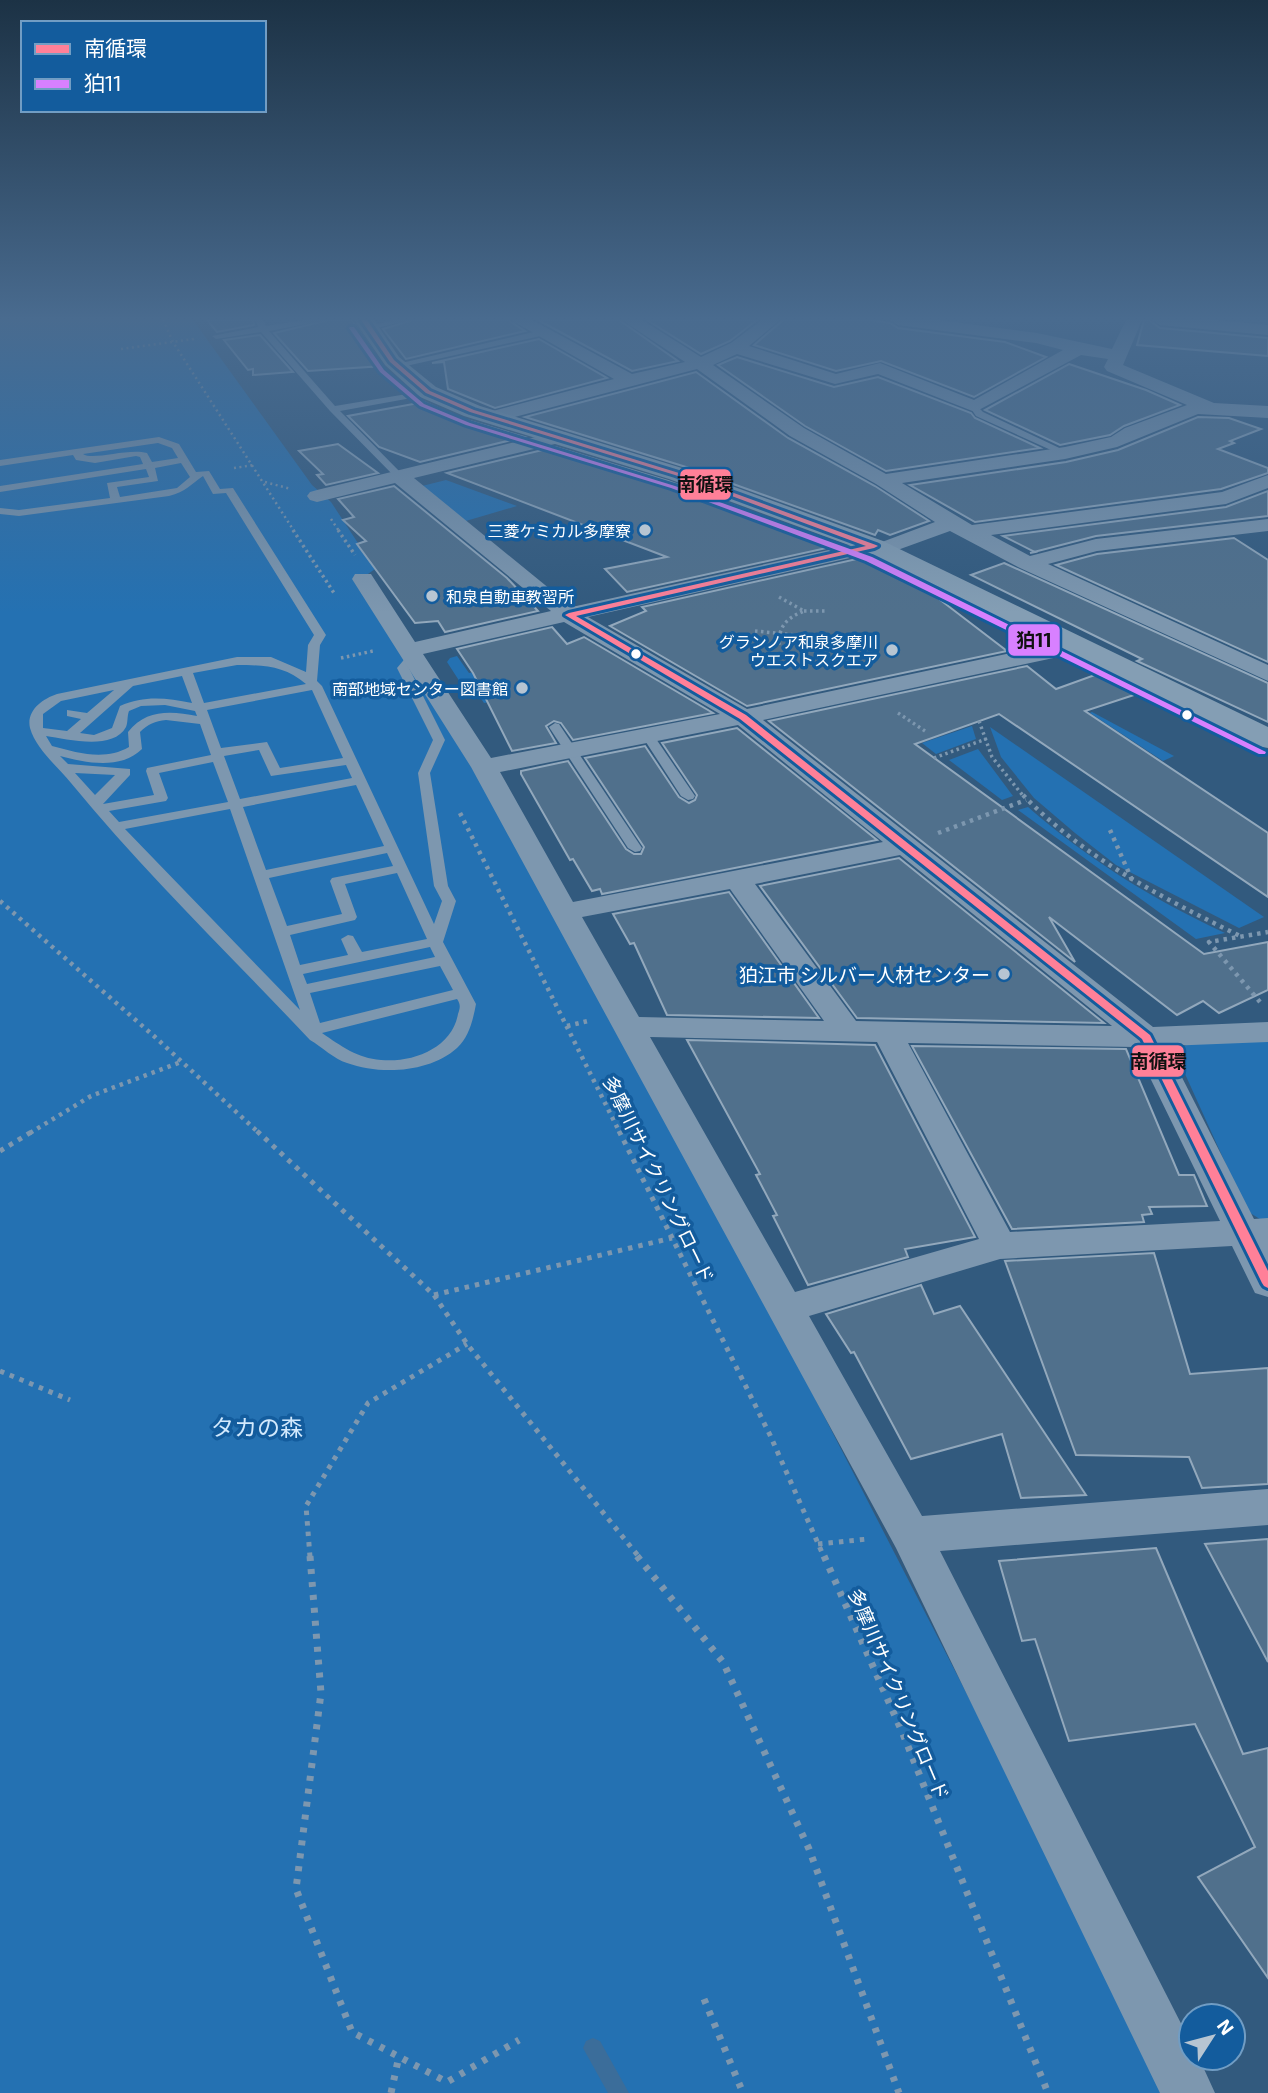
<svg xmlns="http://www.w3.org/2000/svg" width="1268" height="2093" font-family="'Exo 2','Noto Sans JP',sans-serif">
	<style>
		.green { fill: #2471b2 }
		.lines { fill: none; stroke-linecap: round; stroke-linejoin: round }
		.stream { fill: #3b6d9a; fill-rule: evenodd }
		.building { fill: #50708c; stroke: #92a8bc; stroke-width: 2 }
		.path-far4 { stroke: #7d97af; stroke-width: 2.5; stroke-dasharray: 2 3.5; stroke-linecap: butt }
		.path-far3 { stroke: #7d97af; stroke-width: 3.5; stroke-dasharray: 2.5 3.5; stroke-linecap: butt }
		.path-far2 { stroke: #7d97af; stroke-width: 4.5; stroke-dasharray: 3.5 5; stroke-linecap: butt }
		.path-far1 { stroke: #7d97af; stroke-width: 5; stroke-dasharray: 4.5 6; stroke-linecap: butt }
		.path { stroke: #7d97af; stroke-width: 7; stroke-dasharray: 5 8; stroke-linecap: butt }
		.lane { fill: #7d97af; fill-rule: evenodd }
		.street { fill: #7d97af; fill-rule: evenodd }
		.secondary { fill: #849eb4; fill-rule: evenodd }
		.bus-1-casing { stroke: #135c9d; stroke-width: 6 }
		.bus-2-casing { stroke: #135c9d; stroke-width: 6 }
		.bus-1 { fill: #ff8098; fill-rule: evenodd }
		.bus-2 { fill: #d880ff; fill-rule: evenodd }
		.poi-dot { fill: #b7c5d2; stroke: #135c9d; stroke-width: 2.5 }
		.bus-dot { fill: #fff; stroke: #135c9d; stroke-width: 2.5 }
		.labels { text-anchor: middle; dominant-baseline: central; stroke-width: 7; stroke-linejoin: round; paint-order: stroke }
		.far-poi-label { font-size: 16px; fill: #fff; stroke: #135c9d; text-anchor: end }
		.poi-label { font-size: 19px; fill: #fff; stroke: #135c9d; text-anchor: end }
		.street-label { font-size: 19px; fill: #fff; stroke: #135c9d }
		.near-park-label { font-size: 23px; fill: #d2e9fd; stroke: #135c9d }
		.line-badge { stroke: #135c9d; stroke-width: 2.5 }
		.pale-badge-label { font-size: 19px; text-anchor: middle; font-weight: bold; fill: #111 }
	</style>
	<rect width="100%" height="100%" fill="#325a7e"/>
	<g class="green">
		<path d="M0 320H193L312 485 331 502 375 569 358 581 454 731 766 1303 1172 2093H0Z"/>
		<path d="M446 480 517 506 459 523 414 488Z"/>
		<path d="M457 656 469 673 496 668 504 679 478 685 489 702 484 703 480 697 471 699 447 662 450 658Z"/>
		<path d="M1092 712 1174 756 1163 761 1090 713Z"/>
		<path d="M972 726 976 739 936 754 922 743Z"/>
		<path d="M990 727 1264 917 1239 928 1116 865 1075 833 1034 798 1001 757Z"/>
		<path d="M978 749 1013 796 1002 800 949 760Z"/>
		<path d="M1028 807C1090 861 1151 898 1225 933L1196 939 1018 810Z"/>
		<path d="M1268 1041V1221H1263L1247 1211 1176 1054 1187 1044Z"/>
	</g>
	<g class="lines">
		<path class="stream" d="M593 2038 600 2041 629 2093H608L583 2048 586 2041Z"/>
	</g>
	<g class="building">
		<path d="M207 320H253L254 325 217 332Z"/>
		<path d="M329 320H352L383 366 308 371 274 333Z"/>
		<path d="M412 320H508L525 331 406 359 383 329Z"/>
		<path d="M538 320H619L678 361 632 371Z"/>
		<path d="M647 320H757L730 341 701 354Z"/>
		<path d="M783 320H870L890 323 898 328 1005 342 1046 357 974 397 881 361 836 371 754 345Z"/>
		<path d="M1144 320H1149L1160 328 1268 338V356L1137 345Z"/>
		<path d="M260 335 293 372 253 375V369L248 370 224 340Z"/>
		<path d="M539 339 607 378 495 408 448 389 444 362 432 363Z"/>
		<path d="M737 357 834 387 878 377 971 413 975 418 1040 448 886 471 805 426 718 365Z"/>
		<path d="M1069 364 1146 390 1180 405 1124 426 1110 435 1060 445 985 410Z"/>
		<path d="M696 372 788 438 875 486 929 521 890 535 878 530 875 535 686 467 525 417Z"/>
		<path d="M424 402 463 419 524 437 420 462 379 447 348 416Z"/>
		<path d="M1198 417 1229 418 1261 429 1230 441 1234 443 1218 449 1268 468V473L1221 489 975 522 910 485 1066 462 1118 450Z"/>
		<path d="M338 444 378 473 326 485 317 475 323 474 299 451Z"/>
		<path d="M555 447 668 481 840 545 627 592 605 569 667 557 447 473Z"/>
		<path d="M394 486 507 578 538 611 445 632 438 621 415 623 357 544 366 541 343 520 354 517 338 499Z"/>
		<path d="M1268 491V516L1096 536 1030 553 1035 552 1003 536 1226 507Z"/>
		<path d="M1234 538 1268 560V662L1056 565 1097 554Z"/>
		<path d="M870 556 909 576 1007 651 747 706 610 626 646 611 642 607Z"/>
		<path d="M1004 563 1268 683V722L1137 661 1142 659 971 575Z"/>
		<path d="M552 627 567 644 584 637 713 713 573 740 561 723 554 721 546 726 556 743 512 751 473 673 457 649Z"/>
		<path d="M1027 666 1056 689 1103 672 1143 692 1085 711 1268 833V897L999 714 915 744 1204 954 1268 942V990L1219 1013 1203 1001 1177 1015 1049 917 1075 962 769 721Z"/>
		<path d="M737 728 877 840 602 894 600 889 592 891 573 859 570 860 521 774V771L568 761 626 849 634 854H641L644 847 585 758 645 746 679 797 689 803 695 800 697 795 662 743Z"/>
		<path d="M899 858 1104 1023 857 1018 760 886Z"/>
		<path d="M729 892 819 1018 667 1015 634 943 630 944 613 914Z"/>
		<path d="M687 1040 875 1045 975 1237 905 1249 908 1257 808 1285 773 1216 777 1215 756 1175 760 1174Z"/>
		<path d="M912 1046 1126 1049 1179 1175H1194L1207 1206 1149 1207 1152 1214 1142 1215 1144 1222 1012 1229Z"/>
		<path d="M1154 1253 1190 1374 1268 1368V1484L1202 1488 1189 1457 1076 1455 1005 1261Z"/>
		<path d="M921 1285 934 1314 960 1306 1086 1495 1021 1498 1002 1434 911 1459 854 1352 851 1353 826 1314Z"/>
		<path d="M1268 1539V1662L1205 1544Z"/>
		<path d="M1156 1548 1243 1754 1268 1748V1978L1198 1877 1255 1847 1195 1724 1069 1741 1035 1639 1022 1641 999 1561Z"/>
	</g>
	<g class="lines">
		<g class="path-far4">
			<path d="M163 320 173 342 294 531"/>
			<path d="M121 349 194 339"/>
			<path d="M234 468 254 465"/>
			<path d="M265 482 291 489"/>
			<path d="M331 519 339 531"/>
		</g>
		<g class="path-far3">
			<path d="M293 530 334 593"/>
			<path d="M338 530 355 555"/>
			<path d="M779 597 804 611C787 618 778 626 779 646"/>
			<path d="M804 611H827"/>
			<path d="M755 631 825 638"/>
			<path d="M341 658 373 651"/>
			<path d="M898 713 925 731"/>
			<path d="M979 721 992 757 1024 797"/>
			<path d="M934 758 986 739"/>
		</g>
		<g class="path-far2">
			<path d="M1023 795C1085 859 1163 898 1242 937"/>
			<path d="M460 813 620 1133"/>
			<path d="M1110 830 1132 880"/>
			<path d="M938 833 1026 800"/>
			<path d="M0 901 155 1037 259 1133"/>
			<path d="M1260 1002 1209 942 1268 932"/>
			<path d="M567 1026 588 1021"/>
			<path d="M30 1133 91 1096 181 1062"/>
		</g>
		<g class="path-far1">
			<path d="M257 1131 434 1295 467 1344 639 1557"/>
			<path d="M619 1131 770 1435 824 1557"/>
			<path d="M0 1151 33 1131"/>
			<path d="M434 1295 672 1238"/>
			<path d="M0 1371 70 1400"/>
			<path d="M818 1544 868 1539"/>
			<path d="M310 1557 306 1506 368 1403 467 1344"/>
		</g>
		<g class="path">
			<path d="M310 1556 321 1693 296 1889 352 2032 447 2082 519 2040"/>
			<path d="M637 1556 723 1662 809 1849 899 2093"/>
			<path d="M824 1556 903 1734 1048 2093"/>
			<path d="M704 1999 743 2093"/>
			<path d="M391 2093 399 2056"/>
		</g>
		<g class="lane">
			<path d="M255 320H263L266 326 305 320H327L269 331 335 406 431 390 432 392 428 395 340 411 402 474V478H396L330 411 261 332 216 339 212 336 258 327Z"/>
			<path d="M393 320H410L368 330 364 328Z"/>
			<path d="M542 330 545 331V335L397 368 393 365Z"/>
			<path d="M975 404 983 412 1070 453 1062 455 976 416 970 407Z"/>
			<path d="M159 437 179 444 196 472 209 471 220 489 233 488 326 635 320 645 317 681 322 686 434 924 442 901 434 886 418 773 433 740 397 668 408 655H416L418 657 409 668 445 740 430 773 448 886 456 901 443 942 476 1004C473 1020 469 1037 457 1048 429 1073 380 1075 347 1063 334 1059 322 1047 310 1040 230 955 145 873 71 783 57 766 36 749 30 728 26 711 42 699 57 694L237 657H271L306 672 308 645 314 635 226 493 213 494 203 476C191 484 186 492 169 496L19 516 0 514V508L19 510 110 498 107 483 149 477 146 469 0 492V486L143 464 140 457 136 456 95 463 76 460 73 455 0 466V460ZM158 443 172 448 178 458 152 462 147 453C127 448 93 461 83 454ZM181 463 190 477 177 488 120 497 117 487 158 481 155 468ZM237 665C264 665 285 666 306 684L204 703 193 673ZM182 676 192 703C166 698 145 695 120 706L112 728 94 735 80 733 133 686ZM114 690 87 713 67 710V716L81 719 67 731 43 728V714L61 701ZM312 690 343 758 280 768 267 742 221 748 207 710ZM165 705 195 711 197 716C171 711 146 709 128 732L129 747C105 761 78 753 52 746L46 736C67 739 113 751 126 727 128 723 127 716 129 711L141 706ZM166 720 200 724 211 755 147 768 146 771 154 795 103 804 130 775V769L68 764 60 756C86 763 121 770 142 749L140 732C148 724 155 721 166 720ZM259 750 271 776 346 765 352 778 240 799 224 756ZM213 762 228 802 119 822 109 811 166 801 168 798 159 773ZM75 773 115 775 95 795ZM356 785 384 846 266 870 243 807ZM230 809 300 1010 125 829ZM387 853 393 866 332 878 330 881 342 914 287 926 269 878ZM397 873 427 939 362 952 353 936 348 935 341 939 348 955 300 965 290 935 355 920 357 917 345 884ZM430 947 435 957 307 984 303 974ZM440 966 453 990 320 1023 310 993ZM457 999C461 1005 460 1008 458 1014 452 1048 413 1063 381 1060 357 1058 341 1046 322 1033Z"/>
			<path d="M555 723 559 724 642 848 640 851 635 852 628 848 549 727Z"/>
			<path d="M648 732 652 733 695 796 693 799 688 800 681 796 642 736Z"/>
		</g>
		<g class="street">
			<path d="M511 320H532L632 374 685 362 622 320H642L701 357 731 343 762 320H780L749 346 836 374 880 363 974 400 1063 350 1036 343 898 325 890 320H938L1037 333 1112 349 1126 320H1142L1123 365 1214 403 1268 406V418L1198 414 1117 447 1065 459 902 483 972 525 1222 492 1268 475V488L1226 504 991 535 1030 556 1096 539 1268 519V531L1097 551 1048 564 1268 665V681L1020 568 950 531 881 556 872 553 588 617 747 709 1077 639 1085 641 1089 646 1085 651 1077 653 763 720 1153 1027 1268 1022V1042L1166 1046 1254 1219 1268 1218V1297L1255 1293 1232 1246 1000 1259 809 1316 922 1516 1268 1489V1525L940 1551 1191 2043V2058H1199L1215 2093H1160L896 1548 471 767 352 579 355 574H371L415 642 551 611 395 483 317 502 310 500 307 496 310 492 317 490 560 431 567 433 569 437 567 441 414 478 572 607 874 540 882 542 935 522 876 484 790 436 697 369 492 423 485 421 483 417 485 413 614 379ZM737 354 835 384 878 374 975 412 1081 355 1108 359 1104 367 1107 371 1187 405 1125 428 1111 437 1065 447 886 474 804 428 713 365ZM564 622 720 714 491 758 423 654ZM738 725 883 842 573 902 500 772ZM900 855 1112 1026 856 1021 755 884ZM730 889 824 1021 639 1017 582 917ZM650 1037 877 1042 979 1239 795 1292ZM908 1043 1135 1047 1220 1221 1010 1232Z"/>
			<path d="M1152 320H1216L1268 325V335L1160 325Z"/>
		</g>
		<path class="secondary" d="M354 320H374L399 357 436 387 480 406 685 469 883 541 1268 727V748L1257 746 865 551 669 479 464 416 420 397 385 365Z"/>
		<defs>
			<path id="bus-1" d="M361 320H367L394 360 430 391 474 410 679 473 876 545 878 546 874 548 576 616 746 715 1150 1035 1268 1271V1288L1264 1286 1262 1283 1142 1039 740 719 565 615 569 613 866 546 675 475 470 412 426 393 390 362Z"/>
			<path id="bus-2" d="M350 327H354L384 370 424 404 470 423 675 486 872 557 1266 752 1265 754H1259L866 561 671 488 466 425 420 406 380 372 349 328Z"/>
		</defs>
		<use href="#bus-1" class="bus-1-casing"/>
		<use href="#bus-2" class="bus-2-casing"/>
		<use href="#bus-1" class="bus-1"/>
		<use href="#bus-2" class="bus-2"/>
	</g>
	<linearGradient id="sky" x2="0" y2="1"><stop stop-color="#1c3245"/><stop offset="0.52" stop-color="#496b8f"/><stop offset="1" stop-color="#496b8f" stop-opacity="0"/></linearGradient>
	<rect width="1268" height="613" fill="url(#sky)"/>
	<g class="poi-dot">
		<circle cx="645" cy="530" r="7"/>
		<circle cx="432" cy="596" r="7"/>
		<circle cx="892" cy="650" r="7"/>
		<circle cx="522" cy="688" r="7"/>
		<circle cx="1004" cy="974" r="7"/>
	</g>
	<g class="bus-dot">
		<circle cx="636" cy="654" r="6"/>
		<circle cx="1187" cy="715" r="6"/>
	</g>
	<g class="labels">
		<g class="far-poi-label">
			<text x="631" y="530">三菱ケミカル多摩寮</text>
			<text x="446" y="596" text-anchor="start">和泉自動車教習所</text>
			<text x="878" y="641">グランノア和泉多摩川<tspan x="878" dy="18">ウエストスクエア</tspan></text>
			<text x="508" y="688">南部地域センター図書館</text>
		</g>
		<g class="poi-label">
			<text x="990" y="974">狛江市 シルバー人材センター</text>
		</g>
		<g class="street-label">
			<text transform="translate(659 1179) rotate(64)">多摩川サイクリングロード</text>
			<text transform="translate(899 1694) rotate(67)">多摩川サイクリングロード</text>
		</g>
		<g class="near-park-label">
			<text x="257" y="1427">タカの森</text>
		</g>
	</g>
	<g class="line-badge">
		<rect x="679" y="468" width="53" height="33" rx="7" fill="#ff8098"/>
		<rect x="1007" y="623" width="54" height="34" rx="7" fill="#d880ff"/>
		<rect x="1131" y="1044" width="54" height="34" rx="7" fill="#ff8098"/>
	</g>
	<g class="pale-badge-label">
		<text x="705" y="491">南循環</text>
		<text x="1034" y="647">狛11</text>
		<text x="1158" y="1068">南循環</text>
	</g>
	<rect x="21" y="21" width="245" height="91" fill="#135c9d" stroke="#719dc4" stroke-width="2"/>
	<rect x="35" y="44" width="35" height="10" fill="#ff8098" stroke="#719dc4" stroke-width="2"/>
	<text x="84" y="56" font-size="21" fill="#ffffff">南循環</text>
	<rect x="35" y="79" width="35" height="10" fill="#d880ff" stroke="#719dc4" stroke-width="2"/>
	<text x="84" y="91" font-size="21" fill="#ffffff">狛11</text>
	<g transform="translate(1212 2037) rotate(54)"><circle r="33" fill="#135c9d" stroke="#719dc4" stroke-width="2"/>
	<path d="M0-5L12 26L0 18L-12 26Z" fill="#b7c5d2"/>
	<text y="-10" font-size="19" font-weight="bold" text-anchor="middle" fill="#ffffff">N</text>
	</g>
</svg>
